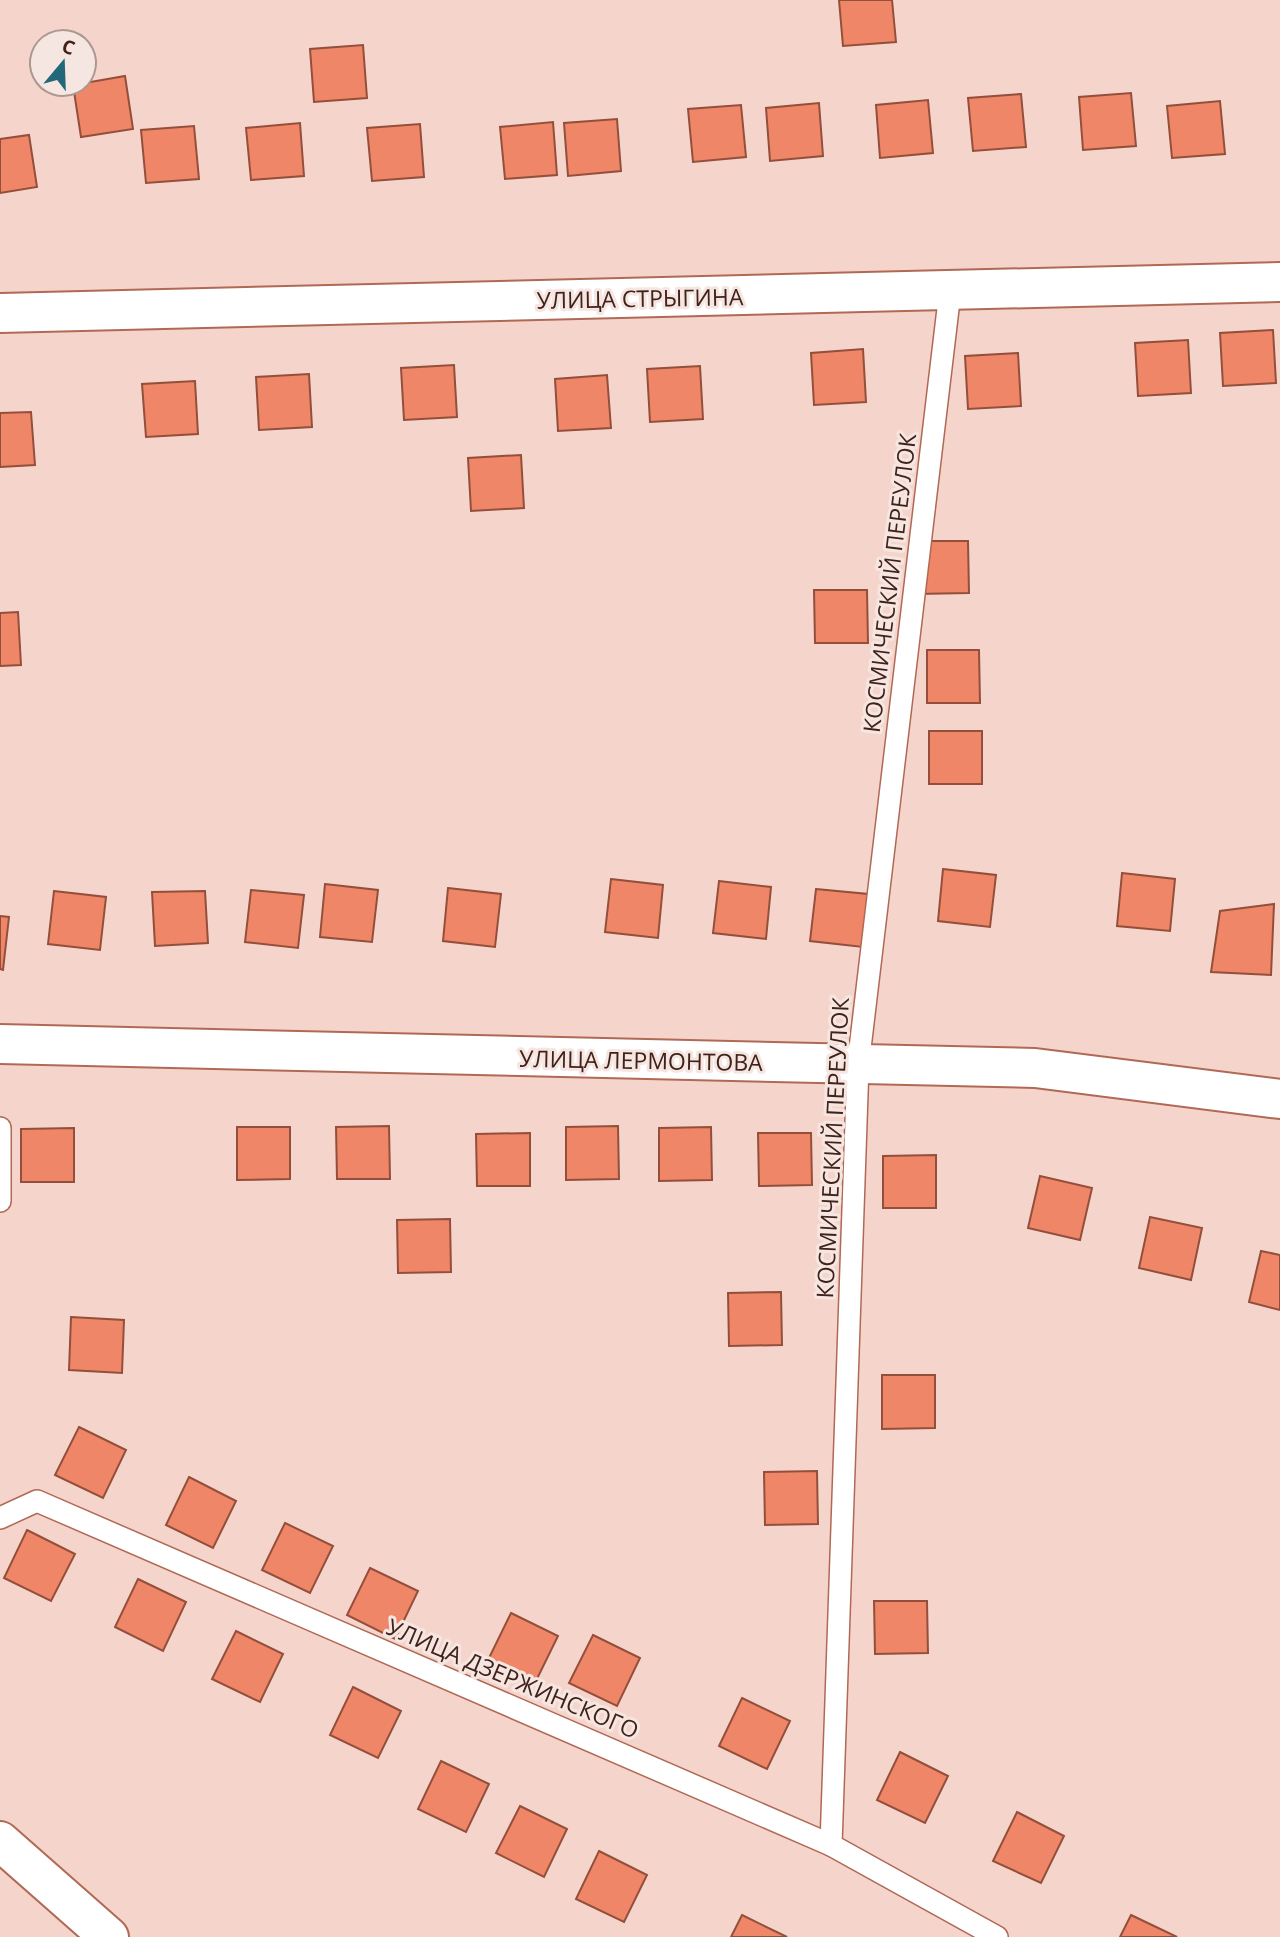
<svg xmlns="http://www.w3.org/2000/svg" width="1280" height="1937" font-family="'Open Sans',sans-serif">
	<style>
		.building { fill: #ef8667; stroke: #934f3b; stroke-width: 2 }
		.lines { fill: none; stroke-linecap: round; stroke-linejoin: round }
		.service-casing { stroke: #b06955; stroke-width: 24 }
		.tertiary-casing { stroke: #b06955; stroke-width: 42 }
		.service { stroke: #fff; stroke-width: 21 }
		.tertiary { stroke: #fff; stroke-width: 38 }
		.labels { text-anchor: middle; dominant-baseline: central; stroke-width: 6; stroke-linejoin: round; paint-order: stroke }
		.street-label { font-size: 23px; fill: #40221a; stroke: #f6e6e1 }
	</style>
	<rect width="100%" height="100%" fill="#f5d5cb"/>
	<g class="building">
		<path d="M839 0H892L896 42 843 46Z"/>
		<path d="M363 45 367 98 314 102 310 49Z"/>
		<path d="M125 76 133 129 81 137 73 85Z"/>
		<path d="M1131 93 1136 146 1083 150 1079 97Z"/>
		<path d="M1021 94 1026 147 973 151 968 98Z"/>
		<path d="M928 100 933 153 880 158 876 105Z"/>
		<path d="M1220 101 1225 154 1172 158 1167 106Z"/>
		<path d="M819 103 823 156 770 161 766 108Z"/>
		<path d="M741 105 746 157 693 162 688 109Z"/>
		<path d="M617 119 621 171 568 176 564 123Z"/>
		<path d="M553 122 557 175 505 179 500 127Z"/>
		<path d="M300 123 304 176 251 180 246 128Z"/>
		<path d="M420 124 424 177 372 181 367 128Z"/>
		<path d="M194 126 199 179 146 183 141 130Z"/>
		<path d="M29 135 37 187 0 193V139Z"/>
		<path d="M1273 330 1276 383 1223 386 1220 333Z"/>
		<path d="M1188 340 1191 393 1138 396 1135 343Z"/>
		<path d="M863 349 866 402 814 405 811 353Z"/>
		<path d="M1018 353 1021 406 968 409 965 356Z"/>
		<path d="M454 365 457 417 404 420 401 368Z"/>
		<path d="M700 366 703 419 650 422 647 369Z"/>
		<path d="M309 374 312 427 259 430 256 377Z"/>
		<path d="M607 375 611 428 558 431 555 379Z"/>
		<path d="M195 381 198 434 146 437 142 384Z"/>
		<path d="M31 412 35 465 0 467V413Z"/>
		<path d="M521 455 524 508 471 511 468 458Z"/>
		<path d="M915 541H968L969 593 916 594Z"/>
		<path d="M814 590H867L868 643H815Z"/>
		<path d="M18 612 21 665 0 666V613Z"/>
		<path d="M927 650H979L980 703H927Z"/>
		<rect x="929" y="731" width="53" height="53"/>
		<path d="M943 869 996 875 990 927 938 921Z"/>
		<path d="M1122 873 1175 879 1170 931 1117 926Z"/>
		<path d="M611 879 663 885 658 938 605 932Z"/>
		<path d="M719 881 771 887 766 939 713 933Z"/>
		<path d="M325 884 378 890 372 942 320 937Z"/>
		<path d="M448 888 501 894 495 947 443 941Z"/>
		<path d="M816 889 868 894 863 947 810 941Z"/>
		<path d="M251 890 304 895 298 948 245 942Z"/>
		<path d="M54 891 106 897 100 950 48 944Z"/>
		<path d="M205 891 208 943 155 946 152 892Z"/>
		<path d="M1274 904 1271 975 1211 972 1220 911Z"/>
		<path d="M0 916 9 917 3 970 0 969Z"/>
		<path d="M389 1126 390 1179H337L336 1127Z"/>
		<path d="M618 1126 619 1179 566 1180V1127Z"/>
		<path d="M237 1127H290V1179L237 1180Z"/>
		<path d="M711 1127 712 1180 659 1181V1128Z"/>
		<path d="M74 1128V1182H21V1129Z"/>
		<path d="M530 1133V1186H477L476 1134Z"/>
		<path d="M758 1133H811L812 1185 759 1186Z"/>
		<path d="M936 1155V1208H883V1156Z"/>
		<path d="M1040 1176 1092 1188 1080 1240 1028 1228Z"/>
		<path d="M1150 1217 1202 1228 1191 1280 1139 1268Z"/>
		<path d="M450 1219 451 1272 398 1273 397 1220Z"/>
		<path d="M1261 1251 1280 1255V1310L1249 1302Z"/>
		<path d="M781 1292 782 1345 729 1346 728 1293Z"/>
		<path d="M71 1317 124 1320 122 1373 69 1370Z"/>
		<path d="M882 1375H935V1428L882 1429Z"/>
		<path d="M79 1427 126 1450 103 1498 55 1475Z"/>
		<path d="M817 1471 818 1524 765 1525 764 1472Z"/>
		<path d="M189 1477 236 1501 213 1548 166 1525Z"/>
		<path d="M285 1523 333 1546 310 1593 262 1570Z"/>
		<path d="M27 1530 75 1554 51 1601 4 1578Z"/>
		<path d="M370 1568 418 1591 395 1639 347 1615Z"/>
		<path d="M138 1579 186 1602 163 1651 115 1627Z"/>
		<path d="M874 1601H927L928 1653 875 1654Z"/>
		<path d="M511 1613 558 1636 535 1683 488 1660Z"/>
		<path d="M236 1631 283 1654 260 1702 212 1679Z"/>
		<path d="M593 1635 640 1658 617 1706 569 1683Z"/>
		<path d="M353 1687 401 1711 378 1758 330 1735Z"/>
		<path d="M742 1698 790 1721 767 1769 719 1746Z"/>
		<path d="M900 1752 948 1776 925 1823 877 1800Z"/>
		<path d="M441 1761 489 1784 466 1832 418 1809Z"/>
		<path d="M520 1806 567 1829 544 1877 496 1853Z"/>
		<path d="M1017 1812 1064 1836 1041 1883 993 1861Z"/>
		<path d="M599 1851 647 1875 624 1922 576 1899Z"/>
		<path d="M742 1915 787 1937H731Z"/>
		<path d="M1131 1915 1177 1937H1120Z"/>
	</g>
	<g class="lines">
		<defs>
			<g id="service">
				<path d="M0 1128V1201"/>
				<path d="M0 1518 37 1501 831 1845 997 1937"/>
				<path d="M831 1845 858 1065 950 292"/>
			</g>
			<g id="tertiary">
				<path d="M0 313 1280 282"/>
				<path d="M0 1044 1035 1068 1280 1099"/>
				<path d="M0 1841 109 1937"/>
			</g>
		</defs>
		<use href="#service" class="service-casing"/>
		<use href="#tertiary" class="tertiary-casing"/>
		<use href="#service" class="service"/>
		<use href="#tertiary" class="tertiary"/>
	</g>
	<g class="labels">
		<g class="street-label">
			<text transform="translate(640 298) rotate(-1)">УЛИЦА СТРЫГИНА</text>
			<text transform="translate(889 583) rotate(-83)">КОСМИЧЕСКИЙ ПЕРЕУЛОК</text>
			<text transform="translate(641 1060) rotate(1)">УЛИЦА ЛЕРМОНТОВА</text>
			<text transform="translate(832 1148) rotate(-87)">КОСМИЧЕСКИЙ ПЕРЕУЛОК</text>
			<text transform="translate(513 1678) rotate(23)">УЛИЦА ДЗЕРЖИНСКОГО</text>
		</g>
	</g>
	<g transform="translate(63 63) rotate(19)"><circle r="33" fill="#f6e6e1" stroke="#ad9891" stroke-width="2"/>
	<path d="M0-5L12 26L0 18L-12 26Z" fill="#236878"/>
	<text y="-10" font-size="19" font-weight="bold" text-anchor="middle" fill="#40221a">С</text>
	</g>
</svg>
